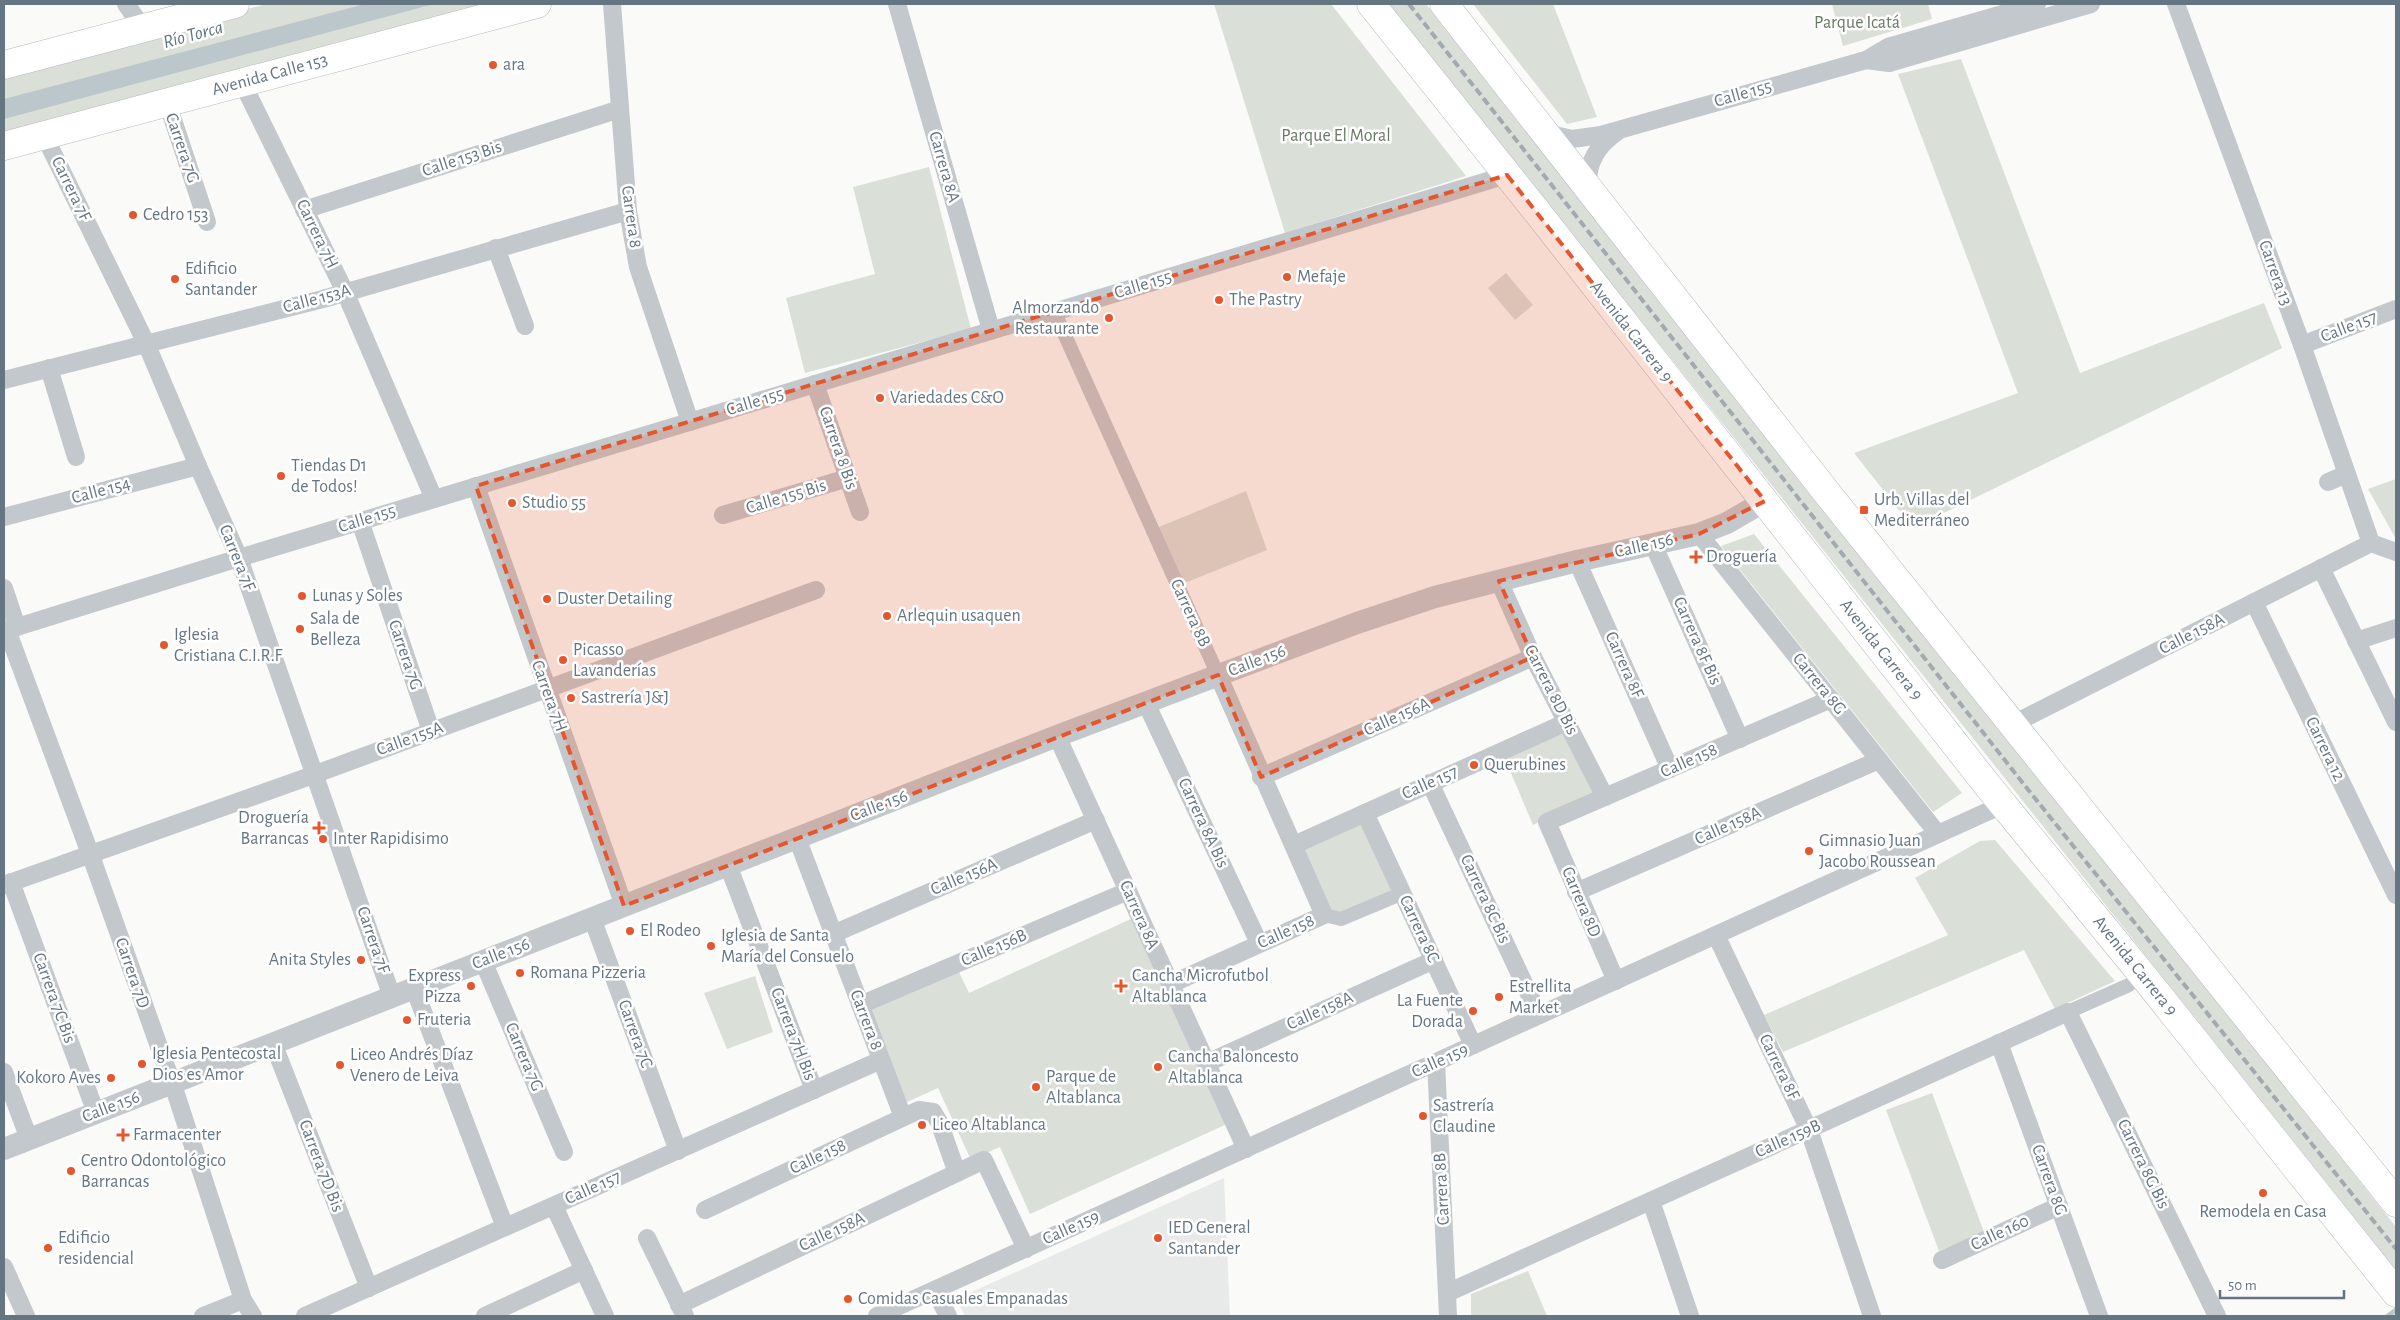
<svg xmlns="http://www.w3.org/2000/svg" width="2400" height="1320" font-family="'Alegreya Sans',sans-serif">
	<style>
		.built { fill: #e8e9e9 }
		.green { fill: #dadfd7 }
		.water { fill: #bbc7cb }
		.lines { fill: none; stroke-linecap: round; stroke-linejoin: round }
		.stream { stroke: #bbc7cb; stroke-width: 5 }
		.primary-casing { stroke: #b5babe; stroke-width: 29 }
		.pedestrian { stroke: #c3c8cc; stroke-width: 14 }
		.minor { stroke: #c3c8cc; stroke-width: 18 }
		.tertiary { stroke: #c3c8cc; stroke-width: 22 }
		.primary { stroke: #fff; stroke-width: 28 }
		.rail { stroke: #a2aab0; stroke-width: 4; stroke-dasharray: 8 4; stroke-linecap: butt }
		.marked { fill: #e4572e; fill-opacity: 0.2; stroke: #e4572e; stroke-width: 4; stroke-dasharray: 10 6; stroke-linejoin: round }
		.poi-dot { fill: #e4572e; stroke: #fff; stroke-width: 2 }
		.labels { text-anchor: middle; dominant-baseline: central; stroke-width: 5; stroke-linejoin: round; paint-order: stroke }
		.park-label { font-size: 18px; fill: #687a64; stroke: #fff }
		.poi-label { font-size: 18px; fill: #657683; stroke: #fff; text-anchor: start }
		.street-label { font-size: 18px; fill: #657683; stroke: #fff }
		.water-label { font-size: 19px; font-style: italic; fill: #60757c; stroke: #fff }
	</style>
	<rect width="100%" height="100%" fill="#fafaf8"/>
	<path class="built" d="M1224 1178 1230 1316H965L956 1299Z"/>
	<g class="green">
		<path d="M267 4H507L4 135V72Z"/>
		<path d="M1214 4H1331L1466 176 1285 233Z"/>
		<path d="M1389 4H1426L2396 1227V1270Z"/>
		<path d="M1473 4H1553L1597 117 1567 124Z"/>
		<path d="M1832 4H1928L1932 19 1843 46Z"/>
		<path d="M1961 59 2080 373 2264 303 2282 348 1913 528 1854 453 2018 393 1898 74Z"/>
		<path d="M929 167 971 329 805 373 786 298 875 274 853 187Z"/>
		<path d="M1506 273 1533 305 1515 320 1488 288Z"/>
		<path d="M2396 479V539L2368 489Z"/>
		<path d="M1246 491 1267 550 1177 586 1152 530Z"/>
		<path d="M1754 534 1962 793 1933 812 1721 546Z"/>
		<path d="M1565 733 1597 794 1533 825 1505 759Z"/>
		<path d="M1365 813 1403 893 1341 919 1324 915 1294 845Z"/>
		<path d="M1995 840 2115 981 2055 1009 2024 950 1783 1052 1764 1015 1948 935 1915 878 1980 841Z"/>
		<path d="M1133 918 1227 1124 1030 1214 1000 1147 971 1160 938 1088 907 1102 865 1010 957 968 969 993Z"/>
		<path d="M755 976 773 1032 727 1049 704 993Z"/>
		<path d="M1932 1093 1984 1232 1939 1251 1886 1110Z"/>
		<path d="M1528 1271 1547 1316H1471V1294Z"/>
	</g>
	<path class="water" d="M365 4H434L4 119V99Z"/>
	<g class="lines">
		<path class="stream" d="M2388 1316 2396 1310"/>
		<defs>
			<g id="primary">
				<path d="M1371 4 1538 213 1988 786 2145 978 2396 1293"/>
				<path d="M1444 4 1823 488 2396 1203"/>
				<path d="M4 65 235 4"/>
				<path d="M4 146 537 4"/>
			</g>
		</defs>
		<use href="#primary" class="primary-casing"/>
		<g class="pedestrian">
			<path d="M1054 311 1218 675"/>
			<path d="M1324 915 1341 919 1403 893"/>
			<path d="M2068 1012 2129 985"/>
		</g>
		<g class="minor">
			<path d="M126 4 143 28"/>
			<path d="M612 4 628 211 638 267 690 422"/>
			<path d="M897 4 991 330"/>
			<path d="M2176 4 2302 345 2371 543"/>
			<path d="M1866 60 1889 63 2091 4"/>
			<path d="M242 82 345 292 434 499"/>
			<path d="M167 102 207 222"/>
			<path d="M1546 133 1572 139 1601 135 1866 60 1888 47 2037 4"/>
			<path d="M44 135 146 343 198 466 239 558 392 997"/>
			<path d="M1588 187C1587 162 1597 146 1617 132"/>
			<path d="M304 210 620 109"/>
			<path d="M496 248 525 326"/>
			<path d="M2302 345 2396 309"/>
			<path d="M49 368 76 457"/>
			<path d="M4 380 323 299 628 211"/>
			<path d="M815 384 860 512"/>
			<path d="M2328 482 2347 474"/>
			<path d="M476 486 624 906"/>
			<path d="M723 515 848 478"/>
			<path d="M4 517 198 466"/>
			<path d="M360 521 431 731"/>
			<path d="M1699 534 1938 834"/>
			<path d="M2371 543 2396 552"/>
			<path d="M1653 544 1740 739"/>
			<path d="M1577 561 1670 769"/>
			<path d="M2321 568 2396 722"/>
			<path d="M1499 581 1533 657 1605 797"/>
			<path d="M4 588 17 627"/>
			<path d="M2254 602 2396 895"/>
			<path d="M7 630 91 856 177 1097 243 1300 253 1316"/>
			<path d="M4 631 239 558 1507 175"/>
			<path d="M2356 641 2396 628"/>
			<path d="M1146 703 1259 943"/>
			<path d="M2013 724 2371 543"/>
			<path d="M1057 736 1246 1149"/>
			<path d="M1261 777 1533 657"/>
			<path d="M1430 783 1539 1015"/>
			<path d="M1365 813 1473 1045"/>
			<path d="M797 838 903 1117"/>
			<path d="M1294 845 1567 722"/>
			<path d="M728 865 814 1090"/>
			<path d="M11 882 96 1113"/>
			<path d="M4 885 302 779 816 590"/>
			<path d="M1576 892 1879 760"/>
			<path d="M592 918 678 1151"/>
			<path d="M833 934 1096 820"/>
			<path d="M1716 935 1809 1130 1872 1316"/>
			<path d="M483 961 564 1152"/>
			<path d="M1616 981 1547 822 1831 699"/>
			<path d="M1171 984 1324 915 1218 675"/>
			<path d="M414 988 505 1227"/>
			<path d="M860 1005 1128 891"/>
			<path d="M273 1043 369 1288"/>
			<path d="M1999 1043 2099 1316"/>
			<path d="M1436 1062 1448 1316"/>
			<path d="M1207 1063 1434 960"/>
			<path d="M4 1072 29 1139"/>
			<path d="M1651 1201 1690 1316"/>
			<path d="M554 1206 605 1316"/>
			<path d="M705 1210 919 1110 933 1112 939 1122 957 1173"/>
			<path d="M647 1238 685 1316"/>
			<path d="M1942 1260 2059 1206"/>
			<path d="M4 1267 26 1316"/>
			<path d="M935 1290 948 1316"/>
			<path d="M1447 1293 2068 1012 2217 1316"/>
			<path d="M679 1305 984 1160 1026 1249"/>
			<path d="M203 1316 243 1300"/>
			<path d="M305 1316 881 1060"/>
			<path d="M485 1316 584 1270"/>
			<path d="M877 1316 2002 805"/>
		</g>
		<path class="tertiary" d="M4 1149 1057 736 1357 623 1435 597 1577 561 1699 534 1727 523 1765 501"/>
		<use href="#primary" class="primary"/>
		<path class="rail" d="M1409 4 2026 787 2396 1249"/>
	</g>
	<path class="marked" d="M1507 175 1765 501 1699 534 1499 581 1533 657 1261 777 1218 675 624 906 476 486Z"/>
	<g class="poi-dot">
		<circle cx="493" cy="65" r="5"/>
		<circle cx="133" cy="215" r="5"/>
		<circle cx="1287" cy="277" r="5"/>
		<circle cx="175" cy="279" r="5"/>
		<circle cx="1219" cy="300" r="5"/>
		<circle cx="1109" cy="318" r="5"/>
		<circle cx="880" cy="398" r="5"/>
		<circle cx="281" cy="476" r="5"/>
		<circle cx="512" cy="503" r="5"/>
		<rect x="1859" y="505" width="10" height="10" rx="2.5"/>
		<path d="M1693.5 549.5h5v5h5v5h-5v5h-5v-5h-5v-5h5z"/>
		<circle cx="302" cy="596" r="5"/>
		<circle cx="547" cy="599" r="5"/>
		<circle cx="887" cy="616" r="5"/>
		<circle cx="300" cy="629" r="5"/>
		<circle cx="164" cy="645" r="5"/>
		<circle cx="563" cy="660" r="5"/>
		<circle cx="571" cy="698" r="5"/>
		<circle cx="1474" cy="765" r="5"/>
		<path d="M316.5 820.5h5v5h5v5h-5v5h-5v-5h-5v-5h5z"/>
		<circle cx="323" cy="839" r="5"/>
		<circle cx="1809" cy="851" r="5"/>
		<circle cx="630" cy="931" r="5"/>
		<circle cx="711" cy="946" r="5"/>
		<circle cx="361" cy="960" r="5"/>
		<circle cx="520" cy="973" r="5"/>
		<circle cx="471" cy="986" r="5"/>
		<path d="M1118.5 978.5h5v5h5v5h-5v5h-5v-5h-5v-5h5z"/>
		<circle cx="1499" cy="997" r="5"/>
		<circle cx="1473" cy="1011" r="5"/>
		<circle cx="407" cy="1020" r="5"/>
		<circle cx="142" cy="1064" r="5"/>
		<circle cx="340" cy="1065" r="5"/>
		<circle cx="1158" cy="1067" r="5"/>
		<circle cx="111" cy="1078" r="5"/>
		<circle cx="1036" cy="1087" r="5"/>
		<circle cx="1423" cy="1116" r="5"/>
		<circle cx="922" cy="1125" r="5"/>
		<path d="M120.5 1127.5h5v5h5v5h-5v5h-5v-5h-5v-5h5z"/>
		<circle cx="71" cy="1171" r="5"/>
		<circle cx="2263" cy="1193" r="5"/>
		<circle cx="1158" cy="1238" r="5"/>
		<circle cx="48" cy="1248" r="5"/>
		<circle cx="848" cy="1299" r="5"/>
	</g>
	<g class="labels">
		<g class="park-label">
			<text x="1857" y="23">Parque Icatá</text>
			<text x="1336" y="136">Parque El Moral</text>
		</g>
		<g class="poi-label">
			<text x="503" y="65">ara</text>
			<text x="143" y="215">Cedro 153</text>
			<text x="185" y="269">Edificio<tspan x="185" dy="21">Santander</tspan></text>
			<text x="1297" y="277">Mefaje</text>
			<text x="1229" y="300">The Pastry</text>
			<text x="1099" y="308" text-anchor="end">Almorzando<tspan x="1099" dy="21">Restaurante</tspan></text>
			<text x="890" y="398">Variedades C&amp;O</text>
			<text x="291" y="466">Tiendas D1<tspan x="291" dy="21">de Todos!</tspan></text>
			<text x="1874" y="500">Urb. Villas del<tspan x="1874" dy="21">Mediterráneo</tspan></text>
			<text x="522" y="503">Studio 55</text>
			<text x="1706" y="557">Droguería</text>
			<text x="312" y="596">Lunas y Soles</text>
			<text x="557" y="599">Duster Detailing</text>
			<text x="897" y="616">Arlequin usaquen</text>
			<text x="310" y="619">Sala de<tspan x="310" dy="21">Belleza</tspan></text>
			<text x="174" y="635">Iglesia<tspan x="174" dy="21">Cristiana C.I.R.F</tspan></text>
			<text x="573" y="650">Picasso<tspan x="573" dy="21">Lavanderías</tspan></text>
			<text x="581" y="698">Sastrería J&amp;J</text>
			<text x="1484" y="765">Querubines</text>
			<text x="309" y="818" text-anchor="end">Droguería<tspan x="309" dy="21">Barrancas</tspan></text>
			<text x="333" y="839">Inter Rapidisimo</text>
			<text x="1819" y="841">Gimnasio Juan<tspan x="1819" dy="21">Jacobo Roussean</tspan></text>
			<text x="640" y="931">El Rodeo</text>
			<text x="721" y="936">Iglesia de Santa<tspan x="721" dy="21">María del Consuelo</tspan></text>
			<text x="351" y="960" text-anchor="end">Anita Styles</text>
			<text x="530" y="973">Romana Pizzeria</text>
			<text x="461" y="976" text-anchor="end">Express<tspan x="461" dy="21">Pizza</tspan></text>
			<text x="1132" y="976">Cancha Microfutbol<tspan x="1132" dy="21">Altablanca</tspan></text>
			<text x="1509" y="987">Estrellita<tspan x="1509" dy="21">Market</tspan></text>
			<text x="1463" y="1001" text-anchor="end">La Fuente<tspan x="1463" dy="21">Dorada</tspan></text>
			<text x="417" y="1020">Fruteria</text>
			<text x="152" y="1054">Iglesia Pentecostal<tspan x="152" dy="21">Dios es Amor</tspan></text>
			<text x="350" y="1055">Liceo Andrés Díaz<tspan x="350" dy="21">Venero de Leiva</tspan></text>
			<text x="1168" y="1057">Cancha Baloncesto<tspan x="1168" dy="21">Altablanca</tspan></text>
			<text x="1046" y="1077">Parque de<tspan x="1046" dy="21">Altablanca</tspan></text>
			<text x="101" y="1078" text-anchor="end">Kokoro Aves</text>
			<text x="1433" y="1106">Sastrería<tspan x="1433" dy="21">Claudine</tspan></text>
			<text x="932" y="1125">Liceo Altablanca</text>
			<text x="133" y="1135">Farmacenter</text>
			<text x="81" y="1161">Centro Odontológico<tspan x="81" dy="21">Barrancas</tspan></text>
			<text x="2263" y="1212" text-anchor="middle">Remodela en Casa</text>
			<text x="1168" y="1228">IED General<tspan x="1168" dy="21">Santander</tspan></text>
			<text x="58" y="1238">Edificio<tspan x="58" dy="21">residencial</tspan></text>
			<text x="858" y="1299">Comidas Casuales Empanadas</text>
		</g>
		<g class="street-label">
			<text transform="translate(270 75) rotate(-15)">Avenida Calle 153</text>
			<text transform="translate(1743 94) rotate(-16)">Calle 155</text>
			<text transform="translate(182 148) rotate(71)">Carrera 7G</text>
			<text transform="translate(462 159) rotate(-18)">Calle 153 Bis</text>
			<text transform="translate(944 167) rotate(74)">Carrera 8A</text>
			<text transform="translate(71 189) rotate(64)">Carrera 7F</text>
			<text transform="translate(631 217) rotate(82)">Carrera 8</text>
			<text transform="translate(317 234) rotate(64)">Carrera 7H</text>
			<text transform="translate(2275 273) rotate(70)">Carrera 13</text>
			<text transform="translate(1143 285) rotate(-17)">Calle 155</text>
			<text transform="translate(317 299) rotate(-15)">Calle 153A</text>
			<text transform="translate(2349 327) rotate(-21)">Calle 157</text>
			<text transform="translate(1631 332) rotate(52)">Avenida Carrera 9</text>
			<text transform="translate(755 402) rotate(-17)">Calle 155</text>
			<text transform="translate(838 448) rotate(71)">Carrera 8 Bis</text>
			<text transform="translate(101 491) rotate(-15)">Calle 154</text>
			<text transform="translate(786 497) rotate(-17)">Calle 155 Bis</text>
			<text transform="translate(367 519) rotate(-17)">Calle 155</text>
			<text transform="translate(1644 546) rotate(-13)">Calle 156</text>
			<text transform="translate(237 558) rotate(68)">Carrera 7F</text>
			<text transform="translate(1190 613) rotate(65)">Carrera 8B</text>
			<text transform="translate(2192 634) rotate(-27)">Calle 158A</text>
			<text transform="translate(1697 641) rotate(66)">Carrera 8F Bis</text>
			<text transform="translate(1881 650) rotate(52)">Avenida Carrera 9</text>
			<text transform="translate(405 655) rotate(71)">Carrera 7G</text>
			<text transform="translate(1257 661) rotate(-21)">Calle 156</text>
			<text transform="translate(1624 665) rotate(66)">Carrera 8F</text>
			<text transform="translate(1819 684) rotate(51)">Carrera 8G</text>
			<text transform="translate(1551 690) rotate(63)">Carrera 8D Bis</text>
			<text transform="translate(549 696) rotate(70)">Carrera 7H</text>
			<text transform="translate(1397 717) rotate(-24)">Calle 156A</text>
			<text transform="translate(410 739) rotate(-20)">Calle 155A</text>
			<text transform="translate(2325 749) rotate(64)">Carrera 12</text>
			<text transform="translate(1689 761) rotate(-24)">Calle 158</text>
			<text transform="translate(1430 783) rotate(-24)">Calle 157</text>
			<text transform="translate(879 806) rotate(-21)">Calle 156</text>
			<text transform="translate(1203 823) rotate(65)">Carrera 8A Bis</text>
			<text transform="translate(1728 826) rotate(-24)">Calle 158A</text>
			<text transform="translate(964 877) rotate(-23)">Calle 156A</text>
			<text transform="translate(1485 899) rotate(65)">Carrera 8C Bis</text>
			<text transform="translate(1581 902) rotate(67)">Carrera 8D</text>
			<text transform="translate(1139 915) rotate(66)">Carrera 8A</text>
			<text transform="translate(1419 929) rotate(65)">Carrera 8C</text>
			<text transform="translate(1286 932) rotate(-24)">Calle 158</text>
			<text transform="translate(373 940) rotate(71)">Carrera 7F</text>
			<text transform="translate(994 948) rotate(-23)">Calle 156B</text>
			<text transform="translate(501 954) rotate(-21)">Calle 156</text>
			<text transform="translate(2135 966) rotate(51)">Avenida Carrera 9</text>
			<text transform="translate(132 973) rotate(71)">Carrera 7D</text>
			<text transform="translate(54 998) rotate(70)">Carrera 7C Bis</text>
			<text transform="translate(1320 1011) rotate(-24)">Calle 158A</text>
			<text transform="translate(866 1020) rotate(69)">Carrera 8</text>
			<text transform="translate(635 1034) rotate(70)">Carrera 7C</text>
			<text transform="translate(793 1034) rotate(69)">Carrera 7H Bis</text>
			<text transform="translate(524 1057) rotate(67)">Carrera 7G</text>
			<text transform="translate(1440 1061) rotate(-24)">Calle 159</text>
			<text transform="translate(1779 1067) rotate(64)">Carrera 8F</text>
			<text transform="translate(111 1107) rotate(-21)">Calle 156</text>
			<text transform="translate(1788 1139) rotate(-24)">Calle 159B</text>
			<text transform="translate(818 1157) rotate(-25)">Calle 158</text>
			<text transform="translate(2143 1164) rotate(64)">Carrera 8G Bis</text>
			<text transform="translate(321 1166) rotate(69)">Carrera 7D Bis</text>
			<text transform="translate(2049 1180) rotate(70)">Carrera 8G</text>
			<text transform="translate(593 1188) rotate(-24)">Calle 157</text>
			<text transform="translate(1442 1189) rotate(-93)">Carrera 8B</text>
			<text transform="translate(1071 1228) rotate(-24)">Calle 159</text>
			<text transform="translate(832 1232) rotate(-25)">Calle 158A</text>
			<text transform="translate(2000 1233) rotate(-25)">Calle 160</text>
		</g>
		<g class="water-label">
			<text transform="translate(193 35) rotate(-15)">Río Torca</text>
		</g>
	</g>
	<rect width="2400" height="1320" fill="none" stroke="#657683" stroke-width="10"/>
	<path d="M2220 1290v8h124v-8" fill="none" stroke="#657683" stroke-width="2.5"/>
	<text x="2228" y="1290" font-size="15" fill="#657683" stroke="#ffffff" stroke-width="4" paint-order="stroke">50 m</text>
</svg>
